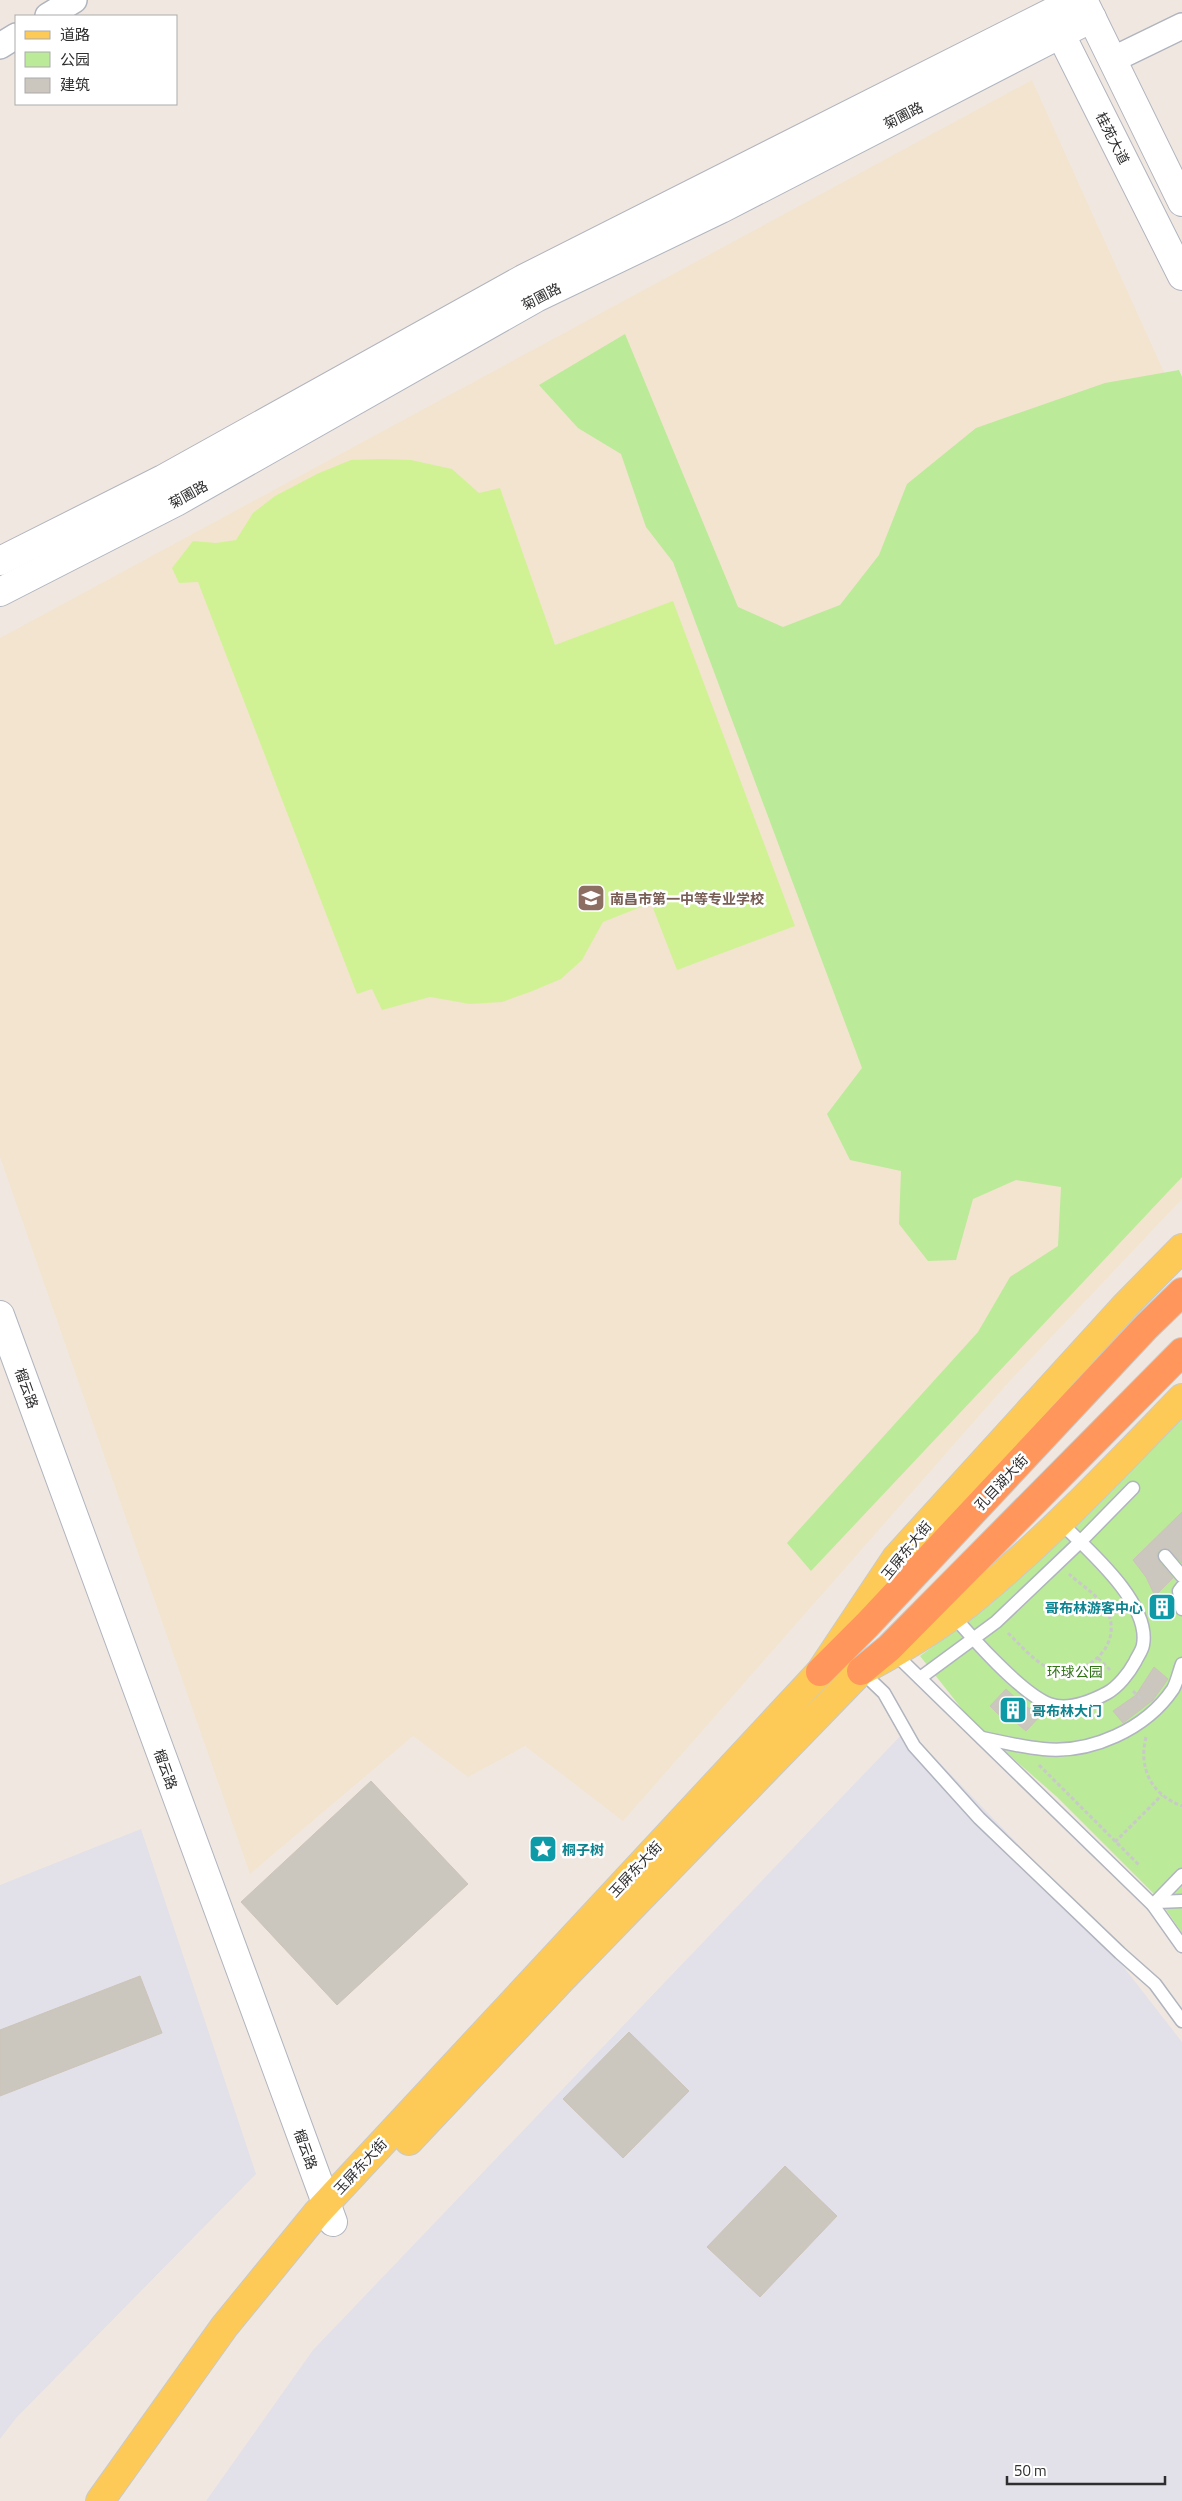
<svg xmlns="http://www.w3.org/2000/svg" width="1182" height="2501" font-family="'Titillium Web','Noto Sans SC',sans-serif">
	<style>
		.industrial { fill: #e2e0e8 }
		.education { fill: #f2e4cf }
		.green { fill: #bbea99 }
		.pitch { fill: #d1f294 }
		.building { fill: #cbc6be; stroke: #ccc4b9 }
		.lines { fill: none; stroke-linecap: round; stroke-linejoin: round }
		.lane-casing { stroke: #b0b4be; stroke-width: 15 }
		.street-casing { stroke: #b0b4be; stroke-width: 28 }
		.secondary-casing { stroke: #b0b4be; stroke-width: 30 }
		.primary-casing { stroke: #c9c9c9; stroke-width: 30 }
		.highway-casing { stroke: #c9c9c9; stroke-width: 30 }
		.path { stroke: #c9c9c9; stroke-width: 3; stroke-dasharray: 4 2.5; stroke-linecap: butt }
		.lane { stroke: #fff; stroke-width: 12 }
		.street { stroke: #fff; stroke-width: 25 }
		.secondary { stroke: #fff; stroke-width: 28 }
		.primary { stroke: #fdca58; stroke-width: 28 }
		.highway { stroke: #ff965c; stroke-width: 28 }
		.labels { text-anchor: middle; dominant-baseline: central; stroke-width: 5; stroke-linejoin: round; paint-order: stroke }
		.street-label { font-size: 14px; fill: #2e2e2e; stroke: #fff }
		.education-label { font-size: 14px; font-weight: bold; fill: #785e54; stroke: #fff; text-anchor: start }
		.culture-label { font-size: 14px; font-weight: bold; fill: #0d838f; stroke: #fff; text-anchor: start }
		.park-label { font-size: 14px; fill: #307415; stroke: #fff }
	</style>
	<rect width="100%" height="100%" fill="#f0e8e0"/>
	<g class="industrial">
		<path d="M907 1729 1070 1898 1182 2042V2501H206L313 2350Z"/>
		<path d="M141 1829 256 2174 16 2418 0 2439V1885Z"/>
	</g>
	<path class="education" d="M1032 80 1182 412V1199L1007 1384 623 1821 525 1746 468 1777 413 1736 250 1874 0 1157V638Z"/>
	<g class="green">
		<path d="M625 334 738 607 783 627 840 605 879 555 907 484 976 428 1105 383 1179 370 1182 377V1177L811 1571 787 1543 978 1332 1010 1277 1058 1246 1061 1187 1016 1180 973 1199 956 1260 928 1261 899 1224 901 1171 850 1160 827 1114 862 1068 673 562 646 527 621 454 578 428 539 385Z"/>
		<path d="M1182 1405V1933L1158 1898 1057 1797 973 1723 920 1656 990 1605 1086 1514 1137 1465Z"/>
	</g>
	<path class="pitch" d="M383 459 411 460 452 469 479 493 500 488 555 645 673 601 795 926 677 970 651 903 603 922 582 960 561 979 530 992 502 1002 470 1004 430 997 382 1010 372 989 357 994 198 582 179 583 172 568 193 541 216 543 236 540 253 513 275 496 319 473 351 460Z"/>
	<g class="building">
		<path d="M1182 1512V1563L1168 1549 1159 1550 1157 1554 1159 1561 1173 1578 1155 1596 1146 1577 1133 1560Z"/>
		<path d="M1154 1667 1168 1679 1153 1700 1123 1723 1113 1711 1136 1695Z"/>
		<path d="M1006 1689 1023 1705 1041 1715 1026 1731 1008 1716 1004 1720 990 1706Z"/>
		<path d="M371 1781 468 1884 337 2005 241 1902Z"/>
		<path d="M140 1976 162 2033 0 2096V2030Z"/>
		<path d="M629 2032 689 2091 623 2158 563 2099Z"/>
		<path d="M785 2166 837 2216 760 2297 707 2247Z"/>
	</g>
	<g class="lines">
		<defs>
			<g id="lane">
				<path d="M1165 1556 1182 1576"/>
				<path d="M1182 1587 1179 1591 1182 1609"/>
				<path d="M952 1614C972 1638 1021 1693 1049 1704 1068 1711 1090 1702 1107 1693 1118 1687 1129 1673 1135 1662 1137 1657 1142 1651 1143 1645 1151 1603 1087 1549 1061 1523"/>
				<path d="M892 1651 1153 1905 1182 1946"/>
				<path d="M861 1671 884 1693 914 1746 979 1818 1120 1953 1155 1984 1182 2021"/>
				<path d="M920 1678 996 1622 1080 1542 1133 1488"/>
				<path d="M982 1738C1002 1742 1022 1747 1043 1749 1091 1754 1146 1729 1173 1689 1177 1682 1179 1672 1182 1664"/>
				<path d="M1157 1902 1182 1901"/>
				<path d="M1153 1905 1182 1875"/>
			</g>
			<g id="street">
				<path d="M48 16 74 0"/>
				<path d="M0 46 16 36"/>
				<path d="M1112 60 1182 26"/>
			</g>
			<g id="secondary">
				<path d="M1084 2 1182 202"/>
				<path d="M1053 19 1182 276"/>
				<path d="M0 561 163 479 523 279 1076 0"/>
				<path d="M0 592 176 502 536 298 721 209 1092 18"/>
				<path d="M0 1315 333 2222"/>
			</g>
			<g id="primary">
				<path d="M409 2141 561 1980 861 1671C901 1650 947 1622 981 1593 1053 1533 1117 1465 1182 1398"/>
				<path d="M100 2501 224 2327 317 2213 820 1672 896 1558 1124 1307 1182 1248"/>
			</g>
			<g id="highway">
				<path d="M861 1671 889 1648 1182 1352"/>
				<path d="M820 1672 867 1625 1146 1327 1182 1292"/>
			</g>
		</defs>
		<use href="#lane" class="lane-casing"/>
		<use href="#street" class="street-casing"/>
		<use href="#secondary" class="secondary-casing"/>
		<use href="#primary" class="primary-casing"/>
		<use href="#highway" class="highway-casing"/>
		<g class="path">
			<path d="M1008 1633C1019 1644 1039 1666 1053 1670 1083 1678 1121 1649 1109 1615 1103 1598 1082 1586 1069 1574"/>
			<path d="M1098 1658 1110 1670"/>
			<path d="M1133 1691 1143 1701"/>
			<path d="M1146 1737C1138 1769 1152 1795 1182 1806"/>
			<path d="M1039 1765 1139 1865"/>
			<path d="M1115 1842 1162 1795"/>
		</g>
		<use href="#lane" class="lane"/>
		<use href="#street" class="street"/>
		<use href="#secondary" class="secondary"/>
		<use href="#primary" class="primary"/>
		<use href="#highway" class="highway"/>
	</g>
	<defs>
		<symbol id="school-square" viewBox="-11 -11 22 22"><rect x="-9" y="-9" width="18" height="18" rx="4" fill="#8d6e63" stroke="#fff"/><path d="M0-5L7-2L0 1L-7-2ZM-4 1L0 2.5L4 1V4Q0 6-4 4Z" fill="#fff"/></symbol>
		<symbol id="building-square" viewBox="-11 -11 22 22"><rect x="-9" y="-9" width="18" height="18" rx="4" fill="#0f9aa8" stroke="#fff"/><path d="M-4-6H4V6H1V3H-1V6H-4ZM-2.5-4.3h1.7v1.8h-1.7ZM.8-4.3h1.7v1.8H.8ZM-2.5-1h1.7V.8h-1.7ZM.8-1h1.7V.8H.8Z" fill="#fff"/></symbol>
		<symbol id="sight-square" viewBox="-11 -11 22 22"><rect x="-9" y="-9" width="18" height="18" rx="4" fill="#0f9aa8" stroke="#fff"/><path d="M0-6L1.8-2.2L6-1.7L2.9 1.2L3.7 5.4L0 3.3L-3.7 5.4L-2.9 1.2L-6-1.7L-1.8-2.2Z" fill="#fff"/></symbol>
	</defs>
	<g fill-rule="evenodd">
		<use href="#school-square" x="575" y="882" width="32" height="32"/>
		<use href="#building-square" x="1146" y="1591" width="32" height="32"/>
		<use href="#building-square" x="997" y="1694" width="32" height="32"/>
		<use href="#sight-square" x="527" y="1833" width="32" height="32"/>
	</g>
	<g class="labels">
		<g class="street-label">
			<text transform="translate(903 115) rotate(-27)">菊圃路</text>
			<text transform="translate(1113 138) rotate(63)">桂苑大道</text>
			<text transform="translate(541 296) rotate(-27)">菊圃路</text>
			<text transform="translate(188 494) rotate(-29)">菊圃路</text>
			<text transform="translate(27 1388) rotate(70)">榴云路</text>
			<text transform="translate(1001 1482) rotate(-47)">孔目湖大街</text>
			<text transform="translate(906 1550) rotate(-51)">玉屏东大街</text>
			<text transform="translate(166 1769) rotate(70)">榴云路</text>
			<text transform="translate(635 1869) rotate(-47)">玉屏东大街</text>
			<text transform="translate(306 2149) rotate(70)">榴云路</text>
			<text transform="translate(360 2166) rotate(-47)">玉屏东大街</text>
		</g>
		<g class="education-label">
			<text x="610" y="898">南昌市第一中等专业学校</text>
		</g>
		<g class="culture-label">
			<text x="1143" y="1607" text-anchor="end">哥布林游客中心</text>
			<text x="1032" y="1710">哥布林大门</text>
			<text x="562" y="1849">桐子树</text>
		</g>
		<g class="park-label">
			<text x="1075" y="1671">环球公园</text>
		</g>
	</g>
	<rect x="15" y="15" width="162" height="90" fill="#ffffff" stroke="#ababab"/>
	<rect x="25" y="31" width="25" height="8" fill="#fdca58" stroke="#ababab"/>
	<text x="60" y="40" font-size="15" fill="#2e2e2e">道路</text>
	<rect x="25" y="52" width="25" height="15" fill="#bbea99" stroke="#ababab"/>
	<text x="60" y="65" font-size="15" fill="#2e2e2e">公园</text>
	<rect x="25" y="78" width="25" height="15" fill="#cbc6be" stroke="#ababab"/>
	<text x="60" y="90" font-size="15" fill="#2e2e2e">建筑</text>
	<path d="M1007 2476v8h158v-8" fill="none" stroke="#2e2e2e" stroke-width="2.5"/>
	<text x="1014" y="2476" font-size="15" fill="#2e2e2e" stroke="#ffffff" stroke-width="4" paint-order="stroke">50 m</text>
</svg>
